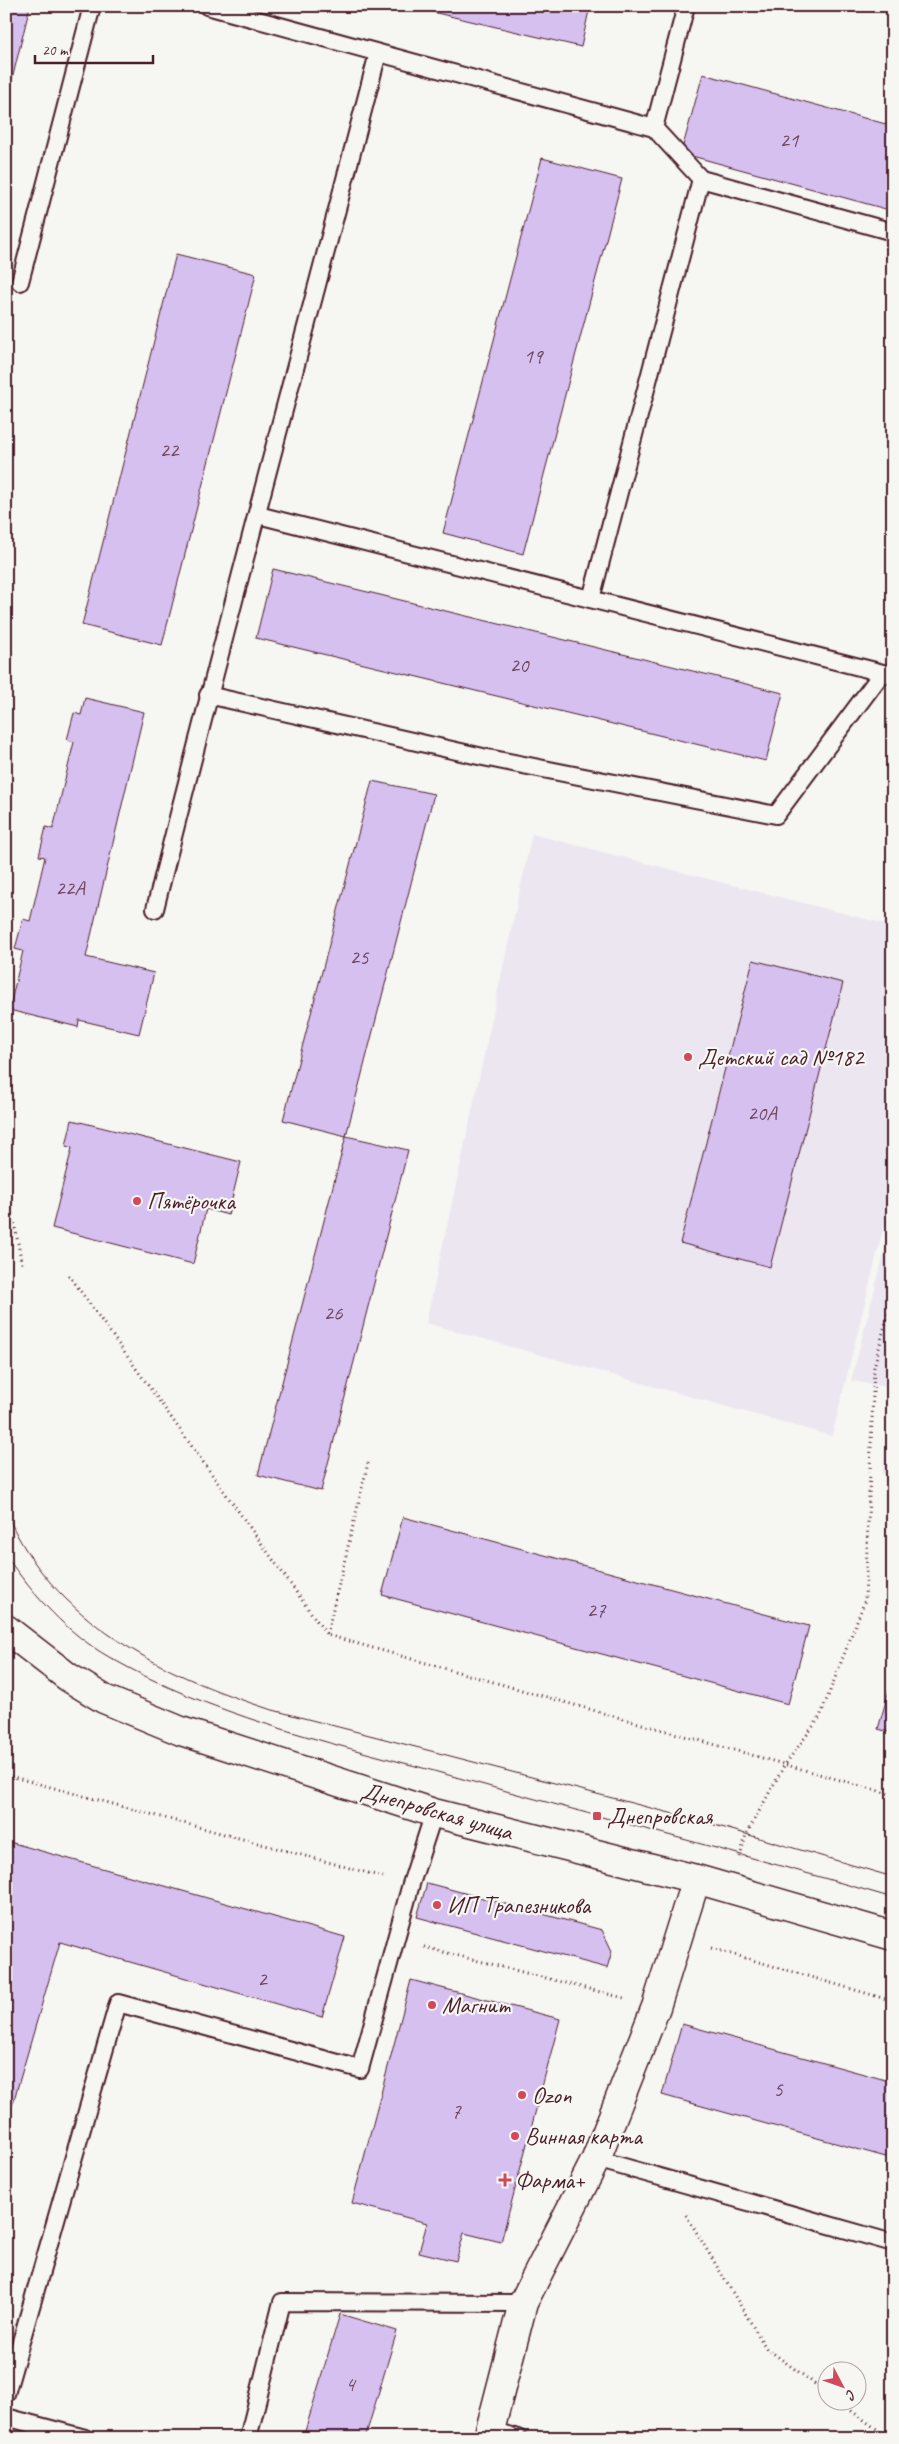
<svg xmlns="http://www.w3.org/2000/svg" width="899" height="2444" font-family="Caveat,sans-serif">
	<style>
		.built { fill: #ece6f1 }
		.building { fill: #d6c0f0; stroke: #4a1f2b }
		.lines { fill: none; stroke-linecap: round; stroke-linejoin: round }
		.lane-casing { stroke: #4a1f2b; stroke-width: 20 }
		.street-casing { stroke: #4a1f2b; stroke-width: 31 }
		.secondary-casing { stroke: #4a1f2b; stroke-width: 31 }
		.path { stroke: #4a1f2b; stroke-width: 3; stroke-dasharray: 1 4; stroke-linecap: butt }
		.lane { stroke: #f6f6f2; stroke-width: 16 }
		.street { stroke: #f6f6f2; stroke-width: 28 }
		.secondary { stroke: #f6f6f2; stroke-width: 28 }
		.tram { stroke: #4a1f2b; stroke-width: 1 }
		.poi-dot { fill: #d1495b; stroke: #f6f6f2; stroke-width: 2 }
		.labels { text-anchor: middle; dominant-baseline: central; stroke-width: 4.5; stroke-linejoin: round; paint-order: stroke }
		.number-label { font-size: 21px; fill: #6d475c }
		.poi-label { font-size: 24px; fill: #4a1f2b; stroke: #f6f6f2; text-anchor: start }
		.street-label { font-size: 24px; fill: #4a1f2b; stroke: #f6f6f2 }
	</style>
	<rect width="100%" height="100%" fill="#f6f6f2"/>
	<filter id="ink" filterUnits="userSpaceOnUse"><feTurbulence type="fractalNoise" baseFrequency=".02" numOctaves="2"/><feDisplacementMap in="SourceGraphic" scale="10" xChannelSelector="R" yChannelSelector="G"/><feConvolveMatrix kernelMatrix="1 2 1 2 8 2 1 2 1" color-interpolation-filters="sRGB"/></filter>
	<g filter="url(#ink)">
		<g class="built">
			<path d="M532 834 893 926V1189L832 1436 426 1323Z"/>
			<path d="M893 1219V1388L851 1381Z"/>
			<path d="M893 1400V1477L882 1474Z"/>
		</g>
		<g class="building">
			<path d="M6 6H30L6 104Z"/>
			<path d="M407 6H590L581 47Z"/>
			<path d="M703 74 893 126V211L681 153Z"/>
			<path d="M542 158 622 179 523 554 443 533Z"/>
			<path d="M176 254 256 274 162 645 82 625Z"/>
			<path d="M273 569 783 693 766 761 256 638Z"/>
			<path d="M85 698 144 712 86 957 154 973 139 1034 79 1020 78 1027 9 1010 23 951 15 949 23 919 30 921 45 857 39 856 46 827 53 829 74 742 67 740 74 713 81 715Z"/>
			<path d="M372 781 434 794 346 1136 283 1120Z"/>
			<path d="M753 960 843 983 770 1267 680 1243Z"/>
			<path d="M72 1120 241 1162 228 1215 206 1209 193 1264 52 1228 72 1148 66 1146Z"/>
			<path d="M346 1136 408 1150 321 1491 258 1475Z"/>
			<path d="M403 1517 809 1626 788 1704 382 1595Z"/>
			<path d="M893 1676V1733L878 1729Z"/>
			<path d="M6 1841 345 1937 322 2017 60 1942 6 2127Z"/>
			<path d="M427 1883 602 1930 612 1951 607 1968 417 1917Z"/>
			<path d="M411 1980 560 2019 501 2242 464 2233 456 2261 419 2252 427 2223 352 2203Z"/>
			<path d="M682 2024 893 2082V2159L662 2095Z"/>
			<path d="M340 2314 397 2331 365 2438H303Z"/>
		</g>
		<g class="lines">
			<defs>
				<g id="lane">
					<path d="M207 6 654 128 701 179"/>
					<path d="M654 128 686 6"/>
					<path d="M20 282 92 6"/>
					<path d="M258 515 891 675"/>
					<path d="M591 599 701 179 893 232"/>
					<path d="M208 695 483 757 776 815 882 673"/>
					<path d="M155 909C226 623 304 338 378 53"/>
					<path d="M596 2159 893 2243"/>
					<path d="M6 2394 118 2003 360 2069 411 1884 434 1813"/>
					<path d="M6 2417 85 2438"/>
					<path d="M490 2430 518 2438"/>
					<path d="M248 2438 282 2302 523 2303"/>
				</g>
				<path id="street" d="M488 2438 523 2303 596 2159 656 2007 696 1879"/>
				<path id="secondary" d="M6 1629 68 1677 104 1699 181 1731 434 1813 696 1879 893 1936"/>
			</defs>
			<use href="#lane" class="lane-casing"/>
			<use href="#street" class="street-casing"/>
			<use href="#secondary" class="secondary-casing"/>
			<g class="path">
				<path d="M6 1179 22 1264"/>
				<path d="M69 1275 327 1635 893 1795"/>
				<path d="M327 1634 369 1459"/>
				<path d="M6 1775 383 1877"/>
				<path d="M740 1857 746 1835 784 1766 820 1717 865 1600 874 1367 893 1295"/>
				<path d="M424 1947 624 1998"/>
				<path d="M711 1948 893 2001"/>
				<path d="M686 2215 766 2348 826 2392"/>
				<path d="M839 2402 889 2438"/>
			</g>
			<use href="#lane" class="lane"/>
			<use href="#street" class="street"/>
			<use href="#secondary" class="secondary"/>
			<g class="tram">
				<path d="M6 1512C52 1621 163 1675 269 1709L701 1821 893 1877"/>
				<path d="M6 1556C34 1596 67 1633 109 1657 210 1715 323 1741 434 1771 587 1814 740 1853 893 1898"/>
			</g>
		</g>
	</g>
	<g class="poi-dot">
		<circle cx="688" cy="1057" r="5"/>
		<circle cx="137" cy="1201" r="5"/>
		<rect x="592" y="1811" width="10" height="10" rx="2.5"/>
		<circle cx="437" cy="1905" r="5"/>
		<circle cx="432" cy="2005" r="5"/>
		<circle cx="522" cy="2095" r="5"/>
		<circle cx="515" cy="2136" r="5"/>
		<path d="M502.5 2172.5h5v5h5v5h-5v5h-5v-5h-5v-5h5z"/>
	</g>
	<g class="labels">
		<g class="number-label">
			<text x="789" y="140">21</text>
			<text x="533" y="356">19</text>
			<text x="169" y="450">22</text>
			<text x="519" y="665">20</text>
			<text x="70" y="888">22А</text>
			<text x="359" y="957">25</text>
			<text x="762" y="1113">20А</text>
			<text x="333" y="1313">26</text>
			<text x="596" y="1610">27</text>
			<text x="262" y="1979">2</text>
			<text x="778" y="2089">5</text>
			<text x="456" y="2111">7</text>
			<text x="350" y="2384">4</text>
		</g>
		<g class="poi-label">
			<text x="698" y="1057">Детский сад №182</text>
			<text x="147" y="1201">Пятёрочка</text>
			<text x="607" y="1816">Днепровская</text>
			<text x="447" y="1905">ИП Трапезникова</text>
			<text x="442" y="2005">Магнит</text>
			<text x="532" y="2095">Ozon</text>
			<text x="525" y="2136">Винная карта</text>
			<text x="515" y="2180">Фарма+</text>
		</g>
		<g class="street-label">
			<text transform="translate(437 1811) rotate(16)">Днепровская улица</text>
		</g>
	</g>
	<rect width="899" height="2444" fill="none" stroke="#f6f6f2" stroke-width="25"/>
	<rect x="12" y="12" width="874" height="2419" fill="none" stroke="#4a1f2b" stroke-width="2" filter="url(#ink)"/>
	<g transform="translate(842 2386) rotate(131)"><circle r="24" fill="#f6f6f2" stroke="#b1a0a2"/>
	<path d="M0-4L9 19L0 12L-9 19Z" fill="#d1495b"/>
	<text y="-8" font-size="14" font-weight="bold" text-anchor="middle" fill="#4a1f2b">С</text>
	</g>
	<path d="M35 55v8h118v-8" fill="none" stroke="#4a1f2b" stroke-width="2.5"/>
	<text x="42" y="55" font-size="15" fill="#4a1f2b" stroke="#f6f6f2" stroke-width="4" paint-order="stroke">20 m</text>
</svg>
